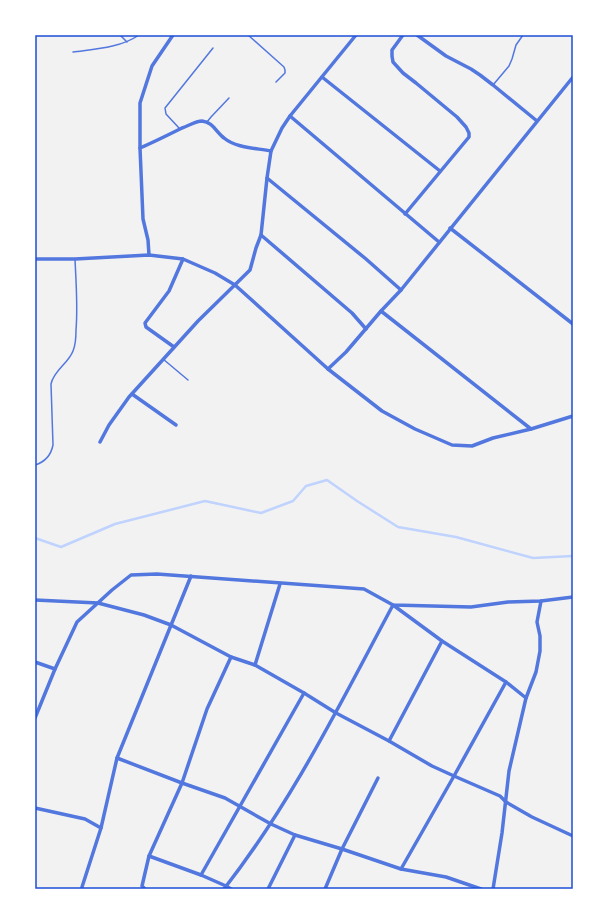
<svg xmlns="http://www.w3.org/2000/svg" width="608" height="924" font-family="Montserrat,sans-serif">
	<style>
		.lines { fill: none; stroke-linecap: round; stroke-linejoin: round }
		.stream { stroke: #bfd3fe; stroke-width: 2.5 }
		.service { stroke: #5277de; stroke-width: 1.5 }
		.minor { stroke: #5277de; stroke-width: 3.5 }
		.neatline { fill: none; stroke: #1d4ed8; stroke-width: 1.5 }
	</style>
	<rect width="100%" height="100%" fill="#f2f2f2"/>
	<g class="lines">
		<path class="stream" d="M35 538 61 547 115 524 205 501 261 513 293 501 306 486 327 480 357 501 398 527 456 537 533 558 573 556"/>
		<g class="service">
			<path d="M120 35 127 42"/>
			<path d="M248 35 284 67 285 70V73L276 82"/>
			<path d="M73 52C95 49 120 48 139 35"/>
			<path d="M493 85 509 66 512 59 516 45 523 35"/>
			<path d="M207 122 211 117 229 98"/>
			<path d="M179 128 166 114 165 108 213 48"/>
			<path d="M163 359 188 380"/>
			<path d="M35 465C45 462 51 455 53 445L51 384C54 370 68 364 73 351 76 344 76 337 76 330 78 306 76 283 75 259"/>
		</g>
		<g class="minor">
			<path d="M403 35 392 50V56L393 62 403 73 416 83 457 117 466 127 469 133V137L405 214"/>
			<path d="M417 35 446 56 471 69 480 75 493 85 537 121"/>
			<path d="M322 77 440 171"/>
			<path d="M290 116 439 242"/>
			<path d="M140 148C154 142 168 135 182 128 188 126 196 121 202 121 213 122 216 132 224 138 236 148 256 148 271 151"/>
			<path d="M267 178 366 259 401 290"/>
			<path d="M450 228 573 324"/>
			<path d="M261 235 352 313 366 329"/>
			<path d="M149 255 148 240 143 219 140 148V103L152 66 173 35"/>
			<path d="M35 259H75L149 255 183 259 215 273 235 285 328 369 382 411 415 429 452 445 472 446 493 438 531 429 573 416"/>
			<path d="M381 311 531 429"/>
			<path d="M174 347 146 327 145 323 169 291 183 259"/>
			<path d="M328 369 346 352 381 311 401 290 573 77"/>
			<path d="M132 394 176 425"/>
			<path d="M100 442 109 425 129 397 198 321 250 270 256 248 261 235 267 178 271 151 282 128 290 116 356 35"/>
			<path d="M35 600 98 603 144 615 171 625 231 657 255 665 304 693 336 713 389 741 432 766 454 776 500 796 506 802 532 817 573 836"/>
			<path d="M35 662 55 669"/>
			<path d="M255 665 280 584"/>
			<path d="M35 718 55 669 77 622 112 590 131 575 157 574 364 589 393 605 471 607 508 602 541 601 573 597"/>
			<path d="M389 741 442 641"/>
			<path d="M117 758 182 783 225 798 271 824 295 835 342 849 401 869 446 877 481 889"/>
			<path d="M35 808 85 819 101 828"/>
			<path d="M149 856 201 875 226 886 231 889"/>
			<path d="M401 869 454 776 506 682"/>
			<path d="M201 875 304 693"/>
			<path d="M82 887 101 828 117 758 191 576"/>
			<path d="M145 889 142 886 149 856 182 783 207 709 231 657"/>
			<path d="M224 889C292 802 341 702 393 605L442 641 506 682 526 698"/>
			<path d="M268 889 295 835"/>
			<path d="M325 889 342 849 378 778"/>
			<path d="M493 889 502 833 509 771 526 698 536 672 540 651V636L537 622 541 601"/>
		</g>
	</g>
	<rect width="608" height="924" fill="none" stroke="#ffffff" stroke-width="72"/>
	<rect x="36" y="36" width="536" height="852" class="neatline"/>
</svg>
